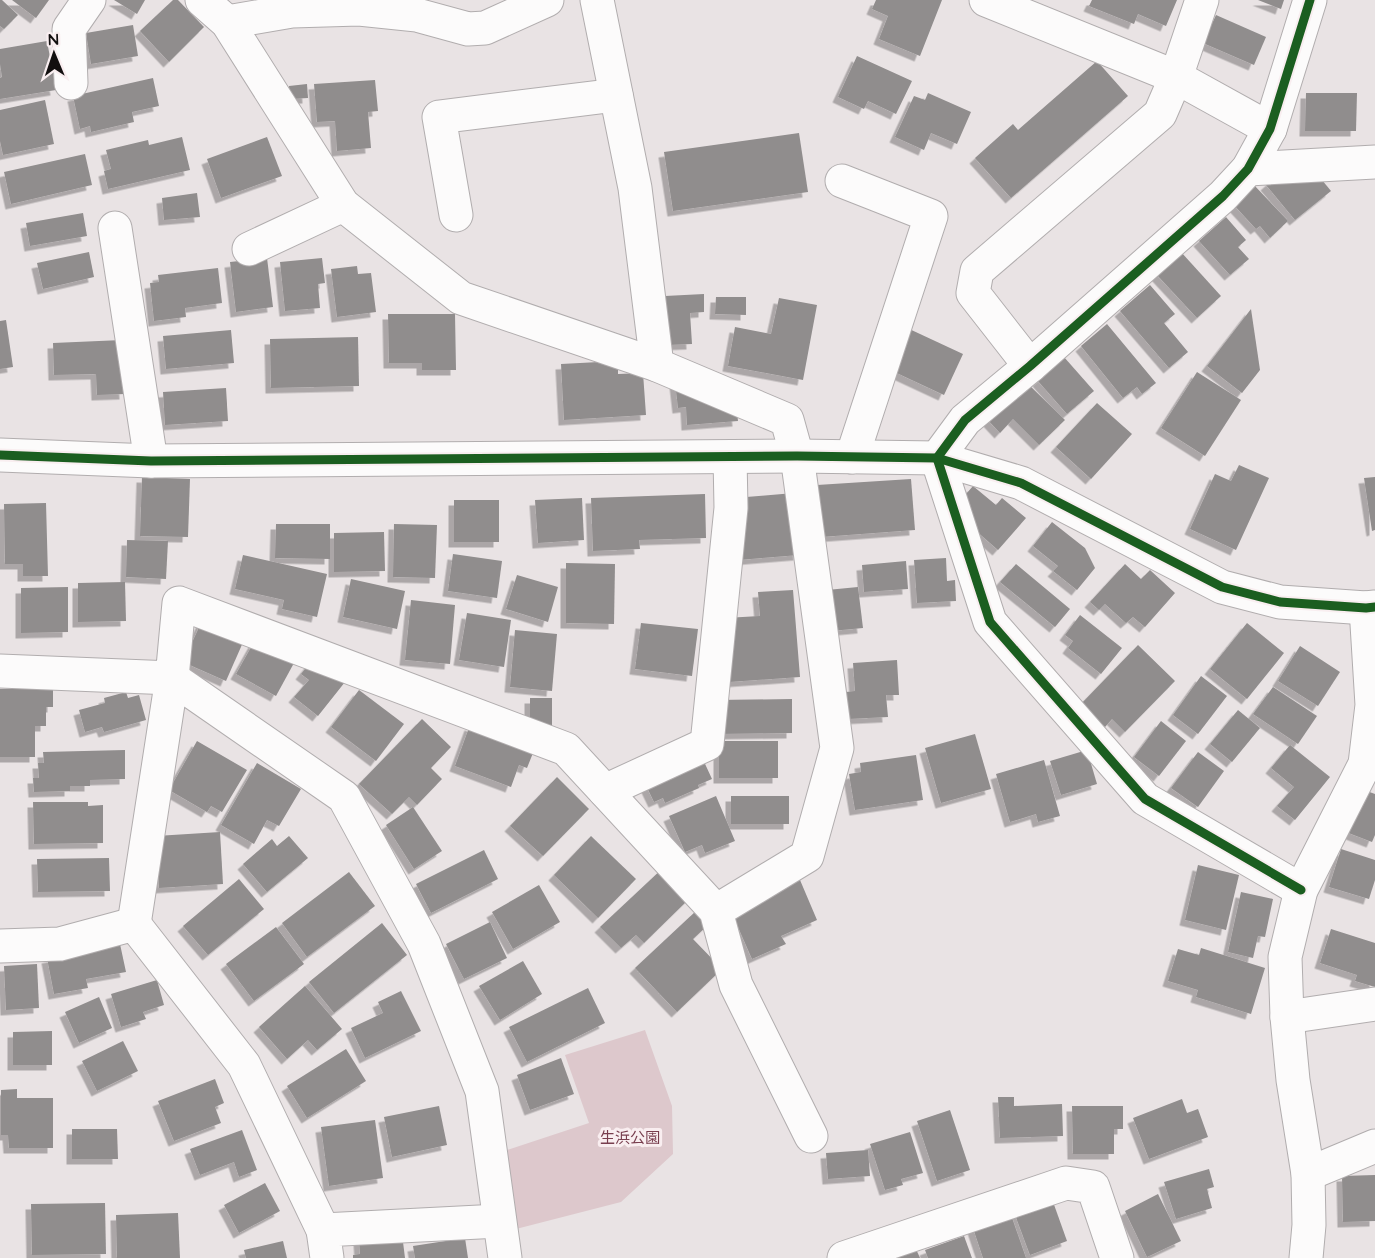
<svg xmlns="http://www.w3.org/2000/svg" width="1375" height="1258" font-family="Quicksand,'Noto Sans JP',sans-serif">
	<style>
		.green { fill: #ddc8cc }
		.building { fill: #908d8d; filter: url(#shadow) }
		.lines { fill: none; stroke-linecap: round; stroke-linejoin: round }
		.minor-casing { stroke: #b1adae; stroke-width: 35 }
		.tertiary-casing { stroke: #b1adae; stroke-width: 35 }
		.minor { stroke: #fcfbfb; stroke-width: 33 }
		.tertiary { stroke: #fcfbfb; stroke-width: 33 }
		.cycleway-casing { stroke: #f9eef0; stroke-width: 13 }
		.cycleway { stroke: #1b5e20; stroke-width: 9 }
		.labels { text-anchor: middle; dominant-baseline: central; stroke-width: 6; stroke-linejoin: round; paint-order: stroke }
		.park-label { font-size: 15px; fill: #783e4e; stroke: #f9eef0 }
	</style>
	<defs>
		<filter id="shadow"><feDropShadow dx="-5.5" dy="5.5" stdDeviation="0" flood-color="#0004"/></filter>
	</defs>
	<rect width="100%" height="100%" fill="#e9e3e4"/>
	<path class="green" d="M645 1030 672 1106 673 1154 621 1202 516 1229 507 1150 589 1123 565 1055Z"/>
	<g class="building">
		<path d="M0 0H2L18 15 4 29 0 26Z"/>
		<path d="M12 0H49L36 18Z"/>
		<path d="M114 0H145L137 14Z"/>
		<path d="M173 0H178L204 27 169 62 140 31Z"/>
		<path d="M876 0H942L920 56 879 39 888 16 872 9Z"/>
		<path d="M1092 0H1177L1166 26 1138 14 1134 24 1089 6Z"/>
		<path d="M1258 0H1284L1281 9Z"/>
		<path d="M1216 15 1266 37 1254 65 1203 43Z"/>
		<path d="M133 25 138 56 91 64 86 33Z"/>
		<path d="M47 41 56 90 0 99V78L2 77 0 64V49Z"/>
		<path d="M857 56 912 81 896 114 868 101 864 109 838 97Z"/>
		<path d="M1097 61 1128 96 1011 198 975 158 1013 124 1018 130Z"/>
		<path d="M153 78 159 106 132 112 134 122 91 132 90 126 80 129 73 96Z"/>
		<path d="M375 80 378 111 368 112 371 148 337 151 335 121 317 122 314 84Z"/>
		<path d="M307 84 308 98 290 99 289 86Z"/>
		<path d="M928 93 971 112 957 144 931 133 924 150 895 137 914 96 925 100Z"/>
		<path d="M1306 93H1357L1356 131H1305Z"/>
		<path d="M45 100 54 144 3 155 0 141V110Z"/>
		<path d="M799 133 808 192 673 211 664 152Z"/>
		<path d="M182 137 190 170 108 189 104 171 111 169 106 150 148 140 149 145Z"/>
		<path d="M267 137 282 176 221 198 207 159Z"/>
		<path d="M85 154 92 185 11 204 4 172Z"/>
		<path d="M1313 169 1331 191 1295 220 1266 185 1282 171Z"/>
		<path d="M1254 185 1288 221 1270 238 1260 226 1256 229 1233 204Z"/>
		<path d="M197 193 200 217 164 220 162 198Z"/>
		<path d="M83 213 87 236 30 246 26 223Z"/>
		<path d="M1226 217 1246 240 1238 247 1249 259 1230 275 1199 241Z"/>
		<path d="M89 252 94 277 43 289 37 263Z"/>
		<path d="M1181 252 1221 296 1197 318 1157 275Z"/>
		<path d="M267 258 273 307 236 312 230 262Z"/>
		<path d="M322 258 325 283 318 284 320 308 285 311 280 262Z"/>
		<path d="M357 266 358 274 371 273 376 312 337 317 331 269Z"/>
		<path d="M218 268 222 303 185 308 186 317 154 321 150 283 159 282 158 275Z"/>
		<path d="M1150 285 1175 314 1164 323 1188 352 1169 368 1120 311Z"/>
		<path d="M704 294V312L690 313 692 344 667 345 665 296Z"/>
		<path d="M716 297H746V315L715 314Z"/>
		<path d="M779 298 817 305 803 380 728 366 735 327 771 334Z"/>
		<path d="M1251 309 1260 370 1242 393 1207 366Z"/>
		<path d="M388 314H455L456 370H422V363H389Z"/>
		<path d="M6 320 13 367 0 369V321Z"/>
		<path d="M1107 324 1156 383 1142 394 1137 387 1123 398 1081 346Z"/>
		<path d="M905 327 963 354 944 395 886 368Z"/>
		<path d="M231 330 234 363 166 369 163 336Z"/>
		<path d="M358 337 359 386 271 388 270 339Z"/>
		<path d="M122 340 125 394 97 395 96 374 54 375 53 343Z"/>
		<path d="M1064 357 1094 391 1067 414 1038 381Z"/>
		<path d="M618 361V374L643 373 646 415 564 420 561 364Z"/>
		<path d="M1197 372 1241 400 1205 456 1161 428Z"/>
		<path d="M1024 380 1065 420 1039 445 1013 419 1000 433 986 418Z"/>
		<path d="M675 382 736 403 738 421 687 425 686 407 678 408Z"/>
		<path d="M226 388 228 421 165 425 163 392Z"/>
		<path d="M1097 403 1132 434 1091 479 1056 447Z"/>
		<path d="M1239 465 1269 478 1236 550 1190 529 1215 474 1231 481Z"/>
		<path d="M142 477 190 479 188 537 140 536Z"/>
		<path d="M1375 477V530L1372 531 1364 478Z"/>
		<path d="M911 479 915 530 821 537 817 485Z"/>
		<path d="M973 486 996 505 1002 498 1026 518 998 550 966 522 973 513 960 501Z"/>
		<path d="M794 493 799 555 739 560 734 498Z"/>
		<path d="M705 494 706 538 639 540 640 549 593 551 591 498Z"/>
		<path d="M582 498 584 540 538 543 535 500Z"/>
		<rect x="454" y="500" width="45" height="42"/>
		<path d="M46 503 48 576H23V564H5L4 504Z"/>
		<path d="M1052 522 1085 548 1095 568 1077 590 1053 571 1058 566 1033 546Z"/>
		<path d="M276 524H330V559L275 558Z"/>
		<path d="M394 524 437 525 435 578 393 577Z"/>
		<path d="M384 532 385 571 334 572V533Z"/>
		<path d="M127 540 168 541 166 579 126 577Z"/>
		<path d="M453 554 502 561 497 598 448 591Z"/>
		<path d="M243 555 327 574 317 617 282 609 284 600 235 589Z"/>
		<path d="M946 558 947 581 955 580 956 601 917 603 914 560Z"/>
		<path d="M906 561 908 589 864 592 862 565Z"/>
		<path d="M566 563 615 564 614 624 566 623Z"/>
		<path d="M1016 564 1070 609 1055 627 1000 582Z"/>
		<path d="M1125 564 1141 579 1150 570 1175 593 1145 627 1133 617 1126 623 1105 604 1099 610 1090 602Z"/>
		<path d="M517 575 558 587 548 622 506 609Z"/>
		<path d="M351 579 405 591 397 629 343 617Z"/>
		<path d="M125 582 126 621 78 622V583Z"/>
		<path d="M68 587V632L21 633V588Z"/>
		<path d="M858 587 863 628 831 631 827 590Z"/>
		<path d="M793 590 800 677 729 682 725 618 760 616 758 592Z"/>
		<path d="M411 600 455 605 450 664 405 660Z"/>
		<path d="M467 613 511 620 504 667 459 660Z"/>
		<path d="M1080 615 1122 648 1101 674 1068 648 1073 641 1065 635Z"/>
		<path d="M202 621 244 640 226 681 183 662Z"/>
		<path d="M641 623 698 629 692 676 635 669Z"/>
		<path d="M1247 623 1284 653 1247 699 1210 669Z"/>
		<path d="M515 630 557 634 552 691 510 687Z"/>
		<path d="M254 642 294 663 276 696 236 674Z"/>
		<path d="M1138 645 1175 681 1125 732 1112 719 1105 727 1081 704Z"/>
		<path d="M1300 646 1340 672 1318 706 1278 681Z"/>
		<path d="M314 658 345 682 318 716 294 697 309 680 301 674Z"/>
		<path d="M897 660 899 695H886L888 717 848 719 846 692 855 691 853 663Z"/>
		<path d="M1201 676 1227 696 1198 734 1173 715Z"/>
		<path d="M1273 687 1317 716 1298 744 1253 714Z"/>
		<path d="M0 689H53V707H46V726H35V757H0Z"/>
		<path d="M359 690 404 724 376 761 331 727Z"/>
		<path d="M126 692 128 698 139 695 146 720 104 732 102 727 85 732 79 710 105 703 104 698Z"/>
		<rect x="530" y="698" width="22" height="27"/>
		<path d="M792 699V733L716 734 715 700Z"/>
		<path d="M1238 710 1260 728 1232 762 1210 744Z"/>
		<path d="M422 719 451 747 431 768 442 779 417 805 409 797 392 814 359 784Z"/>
		<path d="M1161 721 1186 741 1159 776 1134 757Z"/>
		<path d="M470 725 535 748 527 768 519 765 511 787 455 766Z"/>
		<path d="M975 734 991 789 941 803 925 748Z"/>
		<path d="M197 741 247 770 222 812 211 806 207 812 169 790Z"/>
		<rect x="719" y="741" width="59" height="37"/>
		<path d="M1290 745 1330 777 1295 820 1277 806 1294 787 1271 768Z"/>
		<path d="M125 750V779L90 780V786H70V791L34 792 33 778H39L38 763H44L43 752Z"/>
		<path d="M1087 750 1097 784 1061 795 1050 761Z"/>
		<path d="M1198 752 1224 771 1198 807 1171 788Z"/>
		<path d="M700 753 712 779 698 785 699 788 665 803 663 798 654 802 643 779Z"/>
		<path d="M916 755 923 800 855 810 849 774 861 772 860 763Z"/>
		<path d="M1044 760 1060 816 1038 822 1036 814 1010 822 996 774Z"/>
		<path d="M257 763 301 789 279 826 267 820 254 844 221 825Z"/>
		<path d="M557 777 589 809 543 856 510 826Z"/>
		<path d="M1364 790 1375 794V835L1372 842 1346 832Z"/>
		<path d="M716 796 735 841 705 853 702 845 685 852 669 816Z"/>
		<rect x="731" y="796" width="58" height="28"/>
		<path d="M33 802H88V806L103 805V843L34 844Z"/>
		<path d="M413 807 442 851 414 869 386 825Z"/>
		<path d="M220 832 223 884 159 888 156 836Z"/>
		<path d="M289 836 308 858 267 892 243 864 272 839 277 846Z"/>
		<path d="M591 836 636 879 598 918 554 875Z"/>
		<path d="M1341 849 1375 860V880L1369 899 1329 887Z"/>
		<path d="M484 850 498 879 431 913 416 884Z"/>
		<path d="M109 858 110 891 38 892 37 859Z"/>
		<path d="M1198 865 1239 875 1226 930 1185 920Z"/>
		<path d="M663 868 691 897 644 943 636 935 621 948 600 927Z"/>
		<path d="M349 872 375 906 307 957 282 923Z"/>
		<path d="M239 879 264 909 208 955 183 926Z"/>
		<path d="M800 880 817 920 781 936 786 944 752 959 731 911Z"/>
		<path d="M539 885 560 922 513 949 492 912Z"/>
		<path d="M1241 892 1273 899 1265 937 1258 936 1253 958 1228 952Z"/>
		<path d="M696 911 709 924 693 939 722 969 677 1012 635 968Z"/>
		<path d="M490 922 507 958 464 979 446 944Z"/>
		<path d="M382 923 407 955 334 1013 309 982Z"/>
		<path d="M276 927 304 964 254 1001 226 964Z"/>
		<path d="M1331 929 1375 943V987L1355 981 1357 975 1320 963Z"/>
		<path d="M120 944 126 972 86 979 88 988 54 994 47 958Z"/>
		<path d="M1201 948 1265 968 1251 1014 1196 997 1198 990 1168 981 1178 949 1199 955Z"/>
		<path d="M523 961 542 994 500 1020 479 986Z"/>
		<path d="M37 964 39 1008 6 1010 4 966Z"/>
		<path d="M157 980 164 1005 143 1012 146 1019 121 1027 111 994Z"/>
		<path d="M305 986 342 1029 317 1050 308 1040 287 1059 259 1027Z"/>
		<path d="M588 988 605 1023 527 1062 509 1027Z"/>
		<path d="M401 991 421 1031 365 1058 351 1028 383 1013 378 1002Z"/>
		<path d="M99 997 112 1028 79 1043 65 1012Z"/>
		<path d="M52 1031V1065H13V1032Z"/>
		<path d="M123 1041 138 1071 97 1091 82 1061Z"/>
		<path d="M346 1049 366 1081 307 1118 287 1086Z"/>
		<path d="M561 1058 574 1094 530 1110 517 1075Z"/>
		<path d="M215 1079 224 1103 215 1107 221 1123 174 1141 158 1101Z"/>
		<path d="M17 1089V1098H53V1148H9L8 1135H1V1090Z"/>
		<path d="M998 1097H1014V1106L1062 1104 1063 1136 1000 1138Z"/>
		<path d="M1182 1099 1187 1113 1198 1109 1208 1137 1149 1159 1133 1118Z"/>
		<path d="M439 1106 447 1145 392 1157 384 1117Z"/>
		<path d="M1072 1106H1123V1129H1114V1154H1073Z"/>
		<path d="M950 1110 970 1170 937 1181 917 1121Z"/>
		<path d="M375 1120 383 1178 329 1186 321 1127Z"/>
		<path d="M72 1129H117L118 1159H72Z"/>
		<path d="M242 1130 257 1170 239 1177 234 1162 200 1175 190 1149Z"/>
		<path d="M910 1132 923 1173 901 1179 903 1185 885 1190 870 1144Z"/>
		<path d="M868 1150 870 1176 828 1179 826 1153Z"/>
		<path d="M1209 1169 1214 1187 1207 1189 1212 1208 1176 1219 1164 1182Z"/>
		<path d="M1375 1175V1221L1343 1222 1342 1176Z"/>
		<path d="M265 1183 280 1211 239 1233 224 1205Z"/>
		<path d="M1158 1194 1181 1241 1147 1257 1125 1211Z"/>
		<path d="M1052 1199 1067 1241 1030 1255 1014 1212Z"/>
		<path d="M105 1203 106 1254 32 1255 31 1204Z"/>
		<path d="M178 1213 180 1258H117L116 1215Z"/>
		<path d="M1011 1215 1026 1258H983L973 1228Z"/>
		<path d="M402 1234 405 1258H353V1255L360 1254 359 1239Z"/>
		<path d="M964 1236 972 1258H928L925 1250Z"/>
		<path d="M465 1238 468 1258H415L413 1246Z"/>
		<path d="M283 1241 287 1258H246L244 1250Z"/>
		<path d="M916 1249 920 1258H895Z"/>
	</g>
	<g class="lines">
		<defs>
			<g id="minor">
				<path d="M202 0 227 22 343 205 461 298 657 365"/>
				<path d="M597 0 635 188 657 365 787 420 797 456 837 748 807 856 716 911"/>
				<path d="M986 0 1176 77 1270 129"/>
				<path d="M227 22 292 11 359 9 417 15 468 29 485 28 547 0"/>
				<path d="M71 83 69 29 89 0"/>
				<path d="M1248 169 1375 162"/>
				<path d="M842 181 931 216 852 457"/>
				<path d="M456 215 439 117 616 95"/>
				<path d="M115 228 151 461"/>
				<path d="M249 249 343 205"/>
				<path d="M1030 366 973 293 977 271 1160 114 1176 77 1202 0"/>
				<path d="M0 671 172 678 179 603 566 749 716 911 736 985 811 1136"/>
				<path d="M605 791 707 744 731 508 730 457"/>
				<path d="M1301 890 1145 799 990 622 937 458 965 420 1030 366 1223 196 1248 169 1270 129 1310 0"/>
				<path d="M134 924 172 678 344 797 424 944 482 1091 505 1258"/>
				<path d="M0 946 60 944 134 924 244 1065 323 1230"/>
				<path d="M1287 1017 1375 1004"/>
				<path d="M1308 1174 1375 1146"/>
				<path d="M327 1258 323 1230 499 1221"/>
				<path d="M844 1258 1066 1183 1093 1187 1117 1258"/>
				<path d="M1306 1258 1309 1225 1308 1174 1293 1080 1287 1017 1285 957 1301 890 1365 764 1372 705 1366 608"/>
			</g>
			<path id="tertiary" d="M0 455 151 461 797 456 937 458 1021 483 1222 587 1280 602 1366 608 1375 607"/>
		</defs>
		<use href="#minor" class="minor-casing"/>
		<use href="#tertiary" class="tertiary-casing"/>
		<use href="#minor" class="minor"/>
		<use href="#tertiary" class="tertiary"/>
		<defs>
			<g id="cycleway">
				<path d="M0 455 151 461 797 456 937 458 1021 483 1222 587 1280 602 1366 608 1375 607"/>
				<path d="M1301 890 1145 799 990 622 937 458 965 420 1030 366 1223 196 1248 169 1270 129 1310 0"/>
			</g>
		</defs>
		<use href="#cycleway" class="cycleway-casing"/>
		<use href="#cycleway" class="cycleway"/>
	</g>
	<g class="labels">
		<g class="park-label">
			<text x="630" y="1137">生浜公園</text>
		</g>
	</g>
	<g transform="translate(54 54) rotate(358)" stroke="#f9eef0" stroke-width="4.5" paint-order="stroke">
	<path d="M0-4.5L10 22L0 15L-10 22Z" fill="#120f0f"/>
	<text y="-9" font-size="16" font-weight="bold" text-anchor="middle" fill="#120f0f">N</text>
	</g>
</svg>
